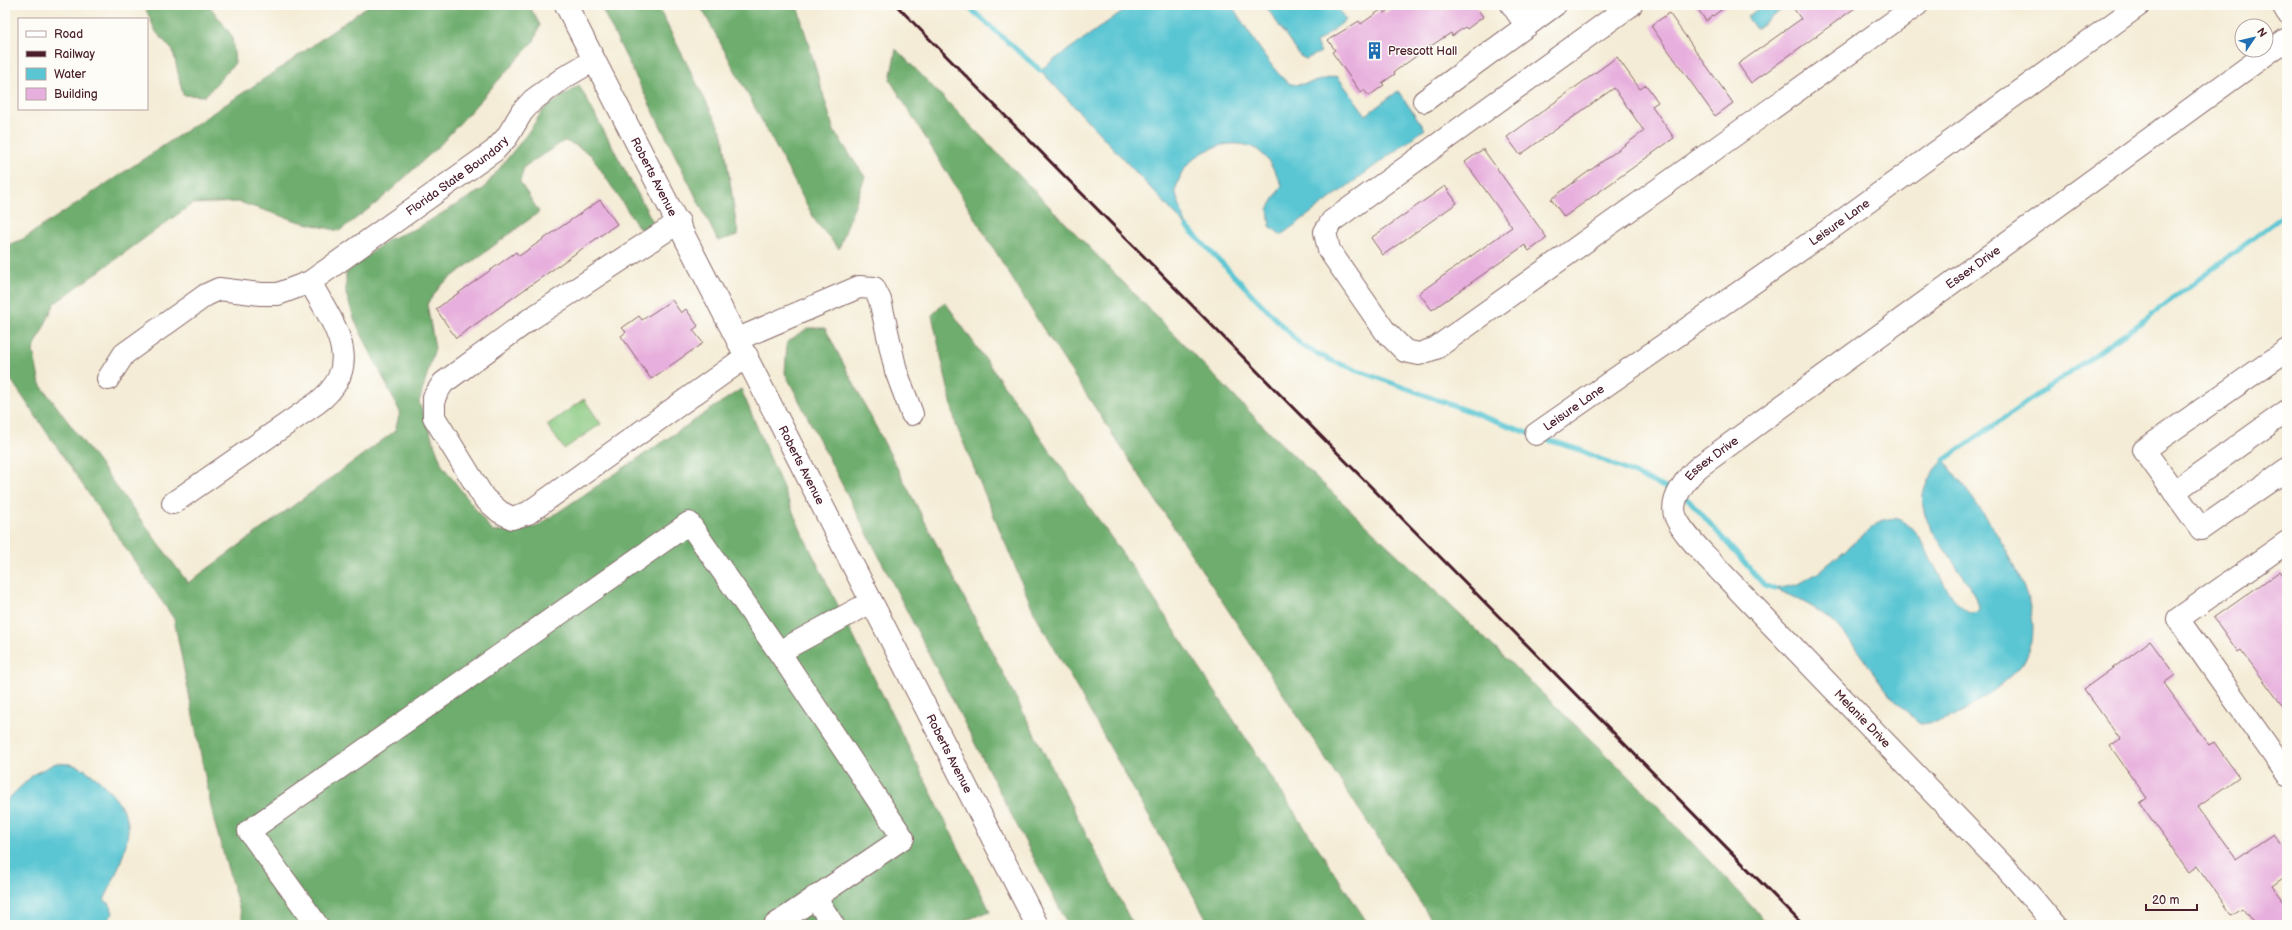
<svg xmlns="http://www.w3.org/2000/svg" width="2292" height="930" font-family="'Balsamiq Sans',sans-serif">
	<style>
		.green { fill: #89c980; stroke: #6a7456 }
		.forest { fill: #6ead6e; stroke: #5c664c }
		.water { fill: #5ac6d3; stroke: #52727f }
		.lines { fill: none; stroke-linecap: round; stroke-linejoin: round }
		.stream { stroke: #5ac6d3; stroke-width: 5 }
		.building { fill: #e7afdd }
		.minor-casing { stroke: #866767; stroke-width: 24 }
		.minor { stroke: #fff; stroke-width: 22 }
		.rail { stroke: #4a1f2b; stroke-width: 3 }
		.labels { text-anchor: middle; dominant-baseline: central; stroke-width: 3; stroke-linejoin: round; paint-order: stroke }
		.poi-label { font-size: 12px; fill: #4a1f2b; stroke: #fdfcf7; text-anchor: start }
		.street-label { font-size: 12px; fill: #4a1f2b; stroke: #fdfcf7 }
	</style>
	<rect width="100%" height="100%" fill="#fdfcf7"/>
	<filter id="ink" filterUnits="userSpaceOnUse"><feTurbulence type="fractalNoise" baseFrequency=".025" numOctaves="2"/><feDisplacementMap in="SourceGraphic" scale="8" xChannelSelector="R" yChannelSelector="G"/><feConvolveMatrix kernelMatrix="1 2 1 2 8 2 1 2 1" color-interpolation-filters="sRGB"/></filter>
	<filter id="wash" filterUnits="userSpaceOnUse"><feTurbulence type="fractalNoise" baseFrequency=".012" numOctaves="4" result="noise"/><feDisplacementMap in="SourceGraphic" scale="16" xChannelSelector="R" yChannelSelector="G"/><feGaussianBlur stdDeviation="0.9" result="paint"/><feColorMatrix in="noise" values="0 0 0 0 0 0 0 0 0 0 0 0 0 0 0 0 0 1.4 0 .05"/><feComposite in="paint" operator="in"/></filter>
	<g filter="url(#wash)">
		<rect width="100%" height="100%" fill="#f4ecd6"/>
		<path class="green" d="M584 399 601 424 564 449 547 425Z"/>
		<g class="forest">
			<path d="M144 5H209L232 36 235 63 205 96 183 95 173 51 156 32Z"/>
			<path d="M369 5H529L540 25 534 41 439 146 378 202 339 231 297 221 239 202 192 204 55 303 33 350 40 384 188 583 395 431 400 412 355 321 346 294V273L387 240 417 228 483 189 527 134 544 109 579 85 653 222 643 230 639 228 591 155 575 145 564 141 524 167 520 182 539 212 441 285 427 304 435 348 419 402 442 465 493 532 536 527 741 389 802 533 990 911 954 925H244L214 821 174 619 5 371V246L23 239 288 63Z"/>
			<path d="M600 5H657L723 135 738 235 718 241Z"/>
			<path d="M700 5H797L834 131 865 177 839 249 816 222Z"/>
			<path d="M896 49 1271 434 1636 783 1769 925H1435L1042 327 890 80Z"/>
			<path d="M945 302 1146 587 1369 925H1210L1034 612 956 425 932 315Z"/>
			<path d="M808 328H825L1133 925H1068L785 373 787 342Z"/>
		</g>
		<g class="water">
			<path d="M1131 5H1231C1243 21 1275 78 1291 84 1301 87 1326 78 1337 76L1366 115 1398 91 1425 129 1281 235 1270 226 1268 209 1282 185C1276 173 1266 152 1252 147 1229 138 1200 149 1185 168 1180 174 1178 184 1175 191L1187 227 1040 70Z"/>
			<path d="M1265 5H1335L1346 20 1316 43 1321 52 1306 59 1300 56Z"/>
			<path d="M1763 5H1777L1781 10 1756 29 1747 17Z"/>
			<path d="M1944 460C1975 501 2051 597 2029 651 2023 668 2007 680 1993 691 1968 709 1952 721 1920 724 1884 696 1867 658 1837 626 1822 610 1795 597 1775 589L1799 584 1819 572 1880 521C1886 519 1895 517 1901 520 1929 534 1937 592 1969 613L1977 612 1979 608 1976 596C1966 580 1955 565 1945 550 1921 515 1910 494 1944 460Z"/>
			<path d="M56 763C62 764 69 763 74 765 93 770 121 800 127 819 133 839 113 882 104 900L111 906 113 914 108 919 92 925H5V802L34 774Z"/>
		</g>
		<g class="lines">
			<g class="stream">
				<path d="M966 5 1040 70"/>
				<path d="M1187 227 1302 346 1332 361 1531 434"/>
				<path d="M1542 438 1580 450 1673 491"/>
				<path d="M1944 460 2139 324 2287 213"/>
				<path d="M1682 496 1690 501 1765 586 1775 589"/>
			</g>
		</g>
		<g id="blocks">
			<g class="building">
				<path d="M1396 5H1475L1483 17 1467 29 1465 27 1452 36 1451 33 1429 47 1394 72 1395 74 1382 83 1384 85 1369 96 1364 90 1361 93 1332 52 1335 50 1328 40 1359 21 1361 24 1382 9 1385 13Z"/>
				<path d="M1695 5H1728L1706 21Z"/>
				<path d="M1791 5H1859L1751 83 1738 64 1801 19Z"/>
				<path d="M1669 13 1733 103 1715 116 1651 26Z"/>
				<path d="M1617 57 1640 89 1646 85 1658 102 1652 106 1674 138 1564 217 1551 199 1644 131 1614 88 1520 155 1507 137Z"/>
				<path d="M1483 149 1547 238 1529 251 1525 245 1432 310 1419 293 1512 227 1465 162Z"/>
				<path d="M1445 186 1457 203 1383 255 1371 238Z"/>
				<path d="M600 200 617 224 456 338 436 309 516 252 519 256Z"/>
				<path d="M672 300 681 313 686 309 698 326 693 330 703 343 651 379 621 336 626 332 622 328 639 316 642 320Z"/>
				<path d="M2280 571 2287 581V712L2241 650 2238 652 2214 618Z"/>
				<path d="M2150 641 2175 675 2164 683 2209 745 2214 742 2239 777 2198 806 2236 859 2273 834 2287 853V875L2272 886 2287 906V925H2255L2242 908 2232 915 2197 866 2189 872 2140 803 2147 798 2110 746 2120 739 2084 689Z"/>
			</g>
		</g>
	</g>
	<g filter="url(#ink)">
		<use href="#blocks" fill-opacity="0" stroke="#866767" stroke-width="1"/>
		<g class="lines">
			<defs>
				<g id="minor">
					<path id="s1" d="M566 5 1037 925"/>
					<path d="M1512 5 1527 26"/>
					<path d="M1631 5 1332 221 1325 232 1329 250 1385 331 1405 351 1419 354 1436 348 1917 5"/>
					<path d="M2283 5 2287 12"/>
					<path d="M1424 101 1555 5"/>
					<path d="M679 222 529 320 443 383 434 397V417L484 498 500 512 512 518 528 513 747 356"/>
					<path d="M738 339 859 287 874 288 880 300 896 371 912 414"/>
					<path d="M2287 350 2144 450 2201 529 2287 469"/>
					<path id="s2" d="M108 379 124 354 206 295 219 289 261 294H278L310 282 494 151 507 137 522 112 533 100 565 77 594 60"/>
					<path id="s3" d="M1536 434 1836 225 2139 5"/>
					<path d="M2174 492 2287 411"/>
					<path d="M173 503 317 403C367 365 333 324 310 282"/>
					<path d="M2287 542 2178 619 2287 774"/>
					<path d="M779 652 871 602"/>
					<path d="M815 897 833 925"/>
					<path d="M317 925 249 831 689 523 779 652 903 838 775 925"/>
					<path id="s4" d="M2055 925 2017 880 1720 571C1707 556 1681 533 1675 515 1670 498 1688 476 1700 466L2287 39"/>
				</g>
			</defs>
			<use href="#minor" class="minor-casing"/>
			<use href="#minor" class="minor"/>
			<path class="rail" d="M896 5 1803 925"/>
		</g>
	</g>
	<defs>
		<symbol id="building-bare" viewBox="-9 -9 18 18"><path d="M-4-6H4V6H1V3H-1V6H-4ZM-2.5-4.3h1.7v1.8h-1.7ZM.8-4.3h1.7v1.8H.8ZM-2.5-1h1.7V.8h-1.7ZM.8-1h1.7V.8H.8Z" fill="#1f6fb2" stroke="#fdfcf7" stroke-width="2.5" paint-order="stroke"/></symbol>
	</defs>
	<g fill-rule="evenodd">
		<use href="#building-bare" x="1362" y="38" width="25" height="25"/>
	</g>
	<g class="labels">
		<g class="poi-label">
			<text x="1388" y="51">Prescott Hall</text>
		</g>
		<g class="street-label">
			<text stroke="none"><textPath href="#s2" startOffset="420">Florida State Boundary</textPath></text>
			<text stroke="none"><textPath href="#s1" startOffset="193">Roberts Avenue</textPath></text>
			<text stroke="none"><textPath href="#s3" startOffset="370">Leisure Lane</textPath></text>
			<text stroke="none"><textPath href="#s4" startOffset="955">Essex Drive</textPath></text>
			<text stroke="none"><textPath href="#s3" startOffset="46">Leisure Lane</textPath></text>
			<text stroke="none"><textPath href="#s4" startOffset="631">Essex Drive</textPath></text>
			<text stroke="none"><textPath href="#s1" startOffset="517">Roberts Avenue</textPath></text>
			<text transform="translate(1862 719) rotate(46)">Melanie Drive</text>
			<text stroke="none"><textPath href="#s1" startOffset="841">Roberts Avenue</textPath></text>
		</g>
	</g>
	<rect width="2292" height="930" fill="none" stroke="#fdfcf7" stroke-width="20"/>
	<rect x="18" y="18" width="130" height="92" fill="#fdfcf7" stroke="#b5a4a5"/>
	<rect x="26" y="31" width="20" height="6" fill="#ffffff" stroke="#b5a4a5"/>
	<text x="54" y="38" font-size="12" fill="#4a1f2b">Road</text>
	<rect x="26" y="51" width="20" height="6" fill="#4a1f2b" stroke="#b5a4a5"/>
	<text x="54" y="58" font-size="12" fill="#4a1f2b">Railway</text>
	<rect x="26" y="68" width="20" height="12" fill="#5ac6d3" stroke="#b5a4a5"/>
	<text x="54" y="78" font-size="12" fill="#4a1f2b">Water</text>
	<rect x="26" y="88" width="20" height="12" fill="#e7afdd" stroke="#b5a4a5"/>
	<text x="54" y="98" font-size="12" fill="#4a1f2b">Building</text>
	<g transform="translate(2254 38) rotate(55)"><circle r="19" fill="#fdfcf7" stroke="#b5a4a5"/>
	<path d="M0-3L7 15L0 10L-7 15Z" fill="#1f6fb2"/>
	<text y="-6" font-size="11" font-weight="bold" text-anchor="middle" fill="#4a1f2b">N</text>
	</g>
	<path d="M2146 904v6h51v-6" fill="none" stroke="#4a1f2b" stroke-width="2"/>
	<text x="2152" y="904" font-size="12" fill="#4a1f2b" stroke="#fdfcf7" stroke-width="3" paint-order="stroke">20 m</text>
</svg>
